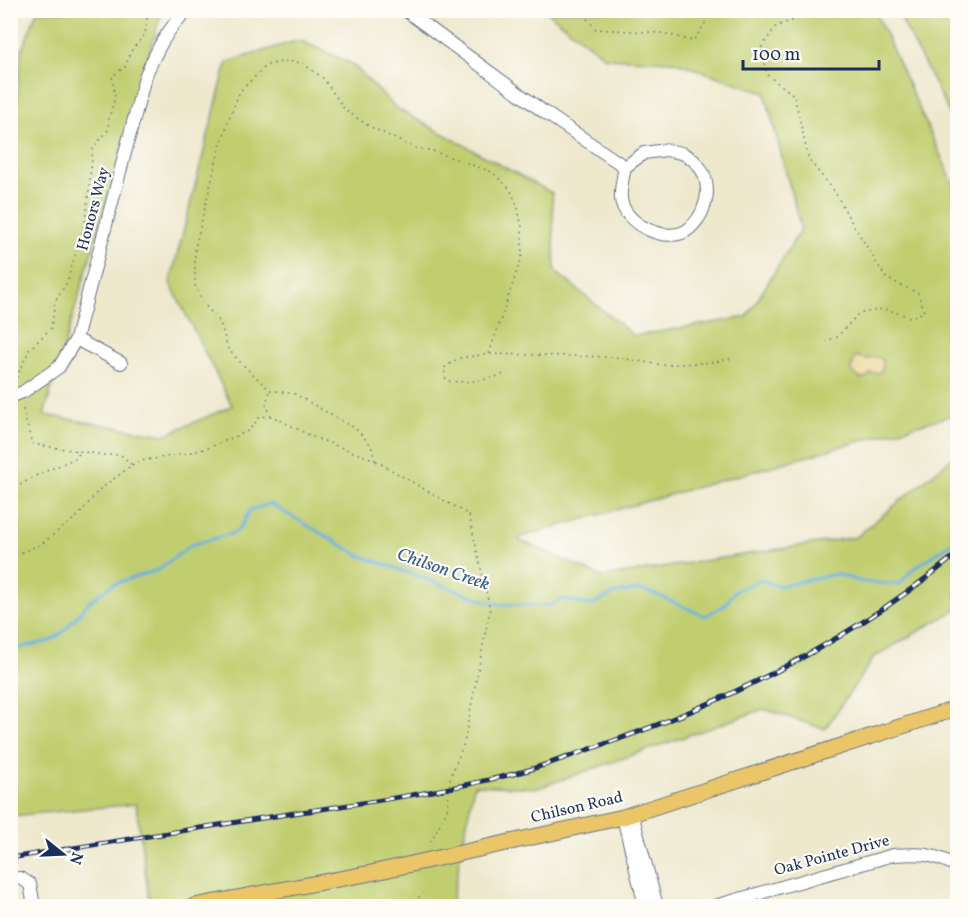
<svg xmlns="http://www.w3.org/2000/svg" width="968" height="917" font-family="Vollkorn,serif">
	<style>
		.green { fill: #c1ce70; stroke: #6e7e67; stroke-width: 1.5 }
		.sand { fill: #eeda9e; stroke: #84847e; stroke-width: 1.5 }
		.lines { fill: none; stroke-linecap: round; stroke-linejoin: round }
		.stream { stroke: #64b0dd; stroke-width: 3 }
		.minor-casing { stroke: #657085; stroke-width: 14 }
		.major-casing { stroke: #657085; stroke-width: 17 }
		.path { stroke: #657085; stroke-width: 1.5; stroke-dasharray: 1.5 4.5; stroke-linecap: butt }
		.minor { stroke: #fff; stroke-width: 12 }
		.major { stroke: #eac669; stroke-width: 15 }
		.rail-casing { stroke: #1b2f5e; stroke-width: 5 }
		.rail { stroke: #fdfcf7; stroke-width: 3; stroke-dasharray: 9; stroke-linecap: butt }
		.labels { text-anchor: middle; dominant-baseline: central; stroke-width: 4.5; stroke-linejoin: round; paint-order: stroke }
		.street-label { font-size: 16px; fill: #1b2f5e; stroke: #fdfcf7 }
		.water-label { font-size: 18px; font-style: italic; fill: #355c8a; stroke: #fdfcf7 }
	</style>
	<rect width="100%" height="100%" fill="#fdfcf7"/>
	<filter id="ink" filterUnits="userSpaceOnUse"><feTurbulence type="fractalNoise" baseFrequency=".0167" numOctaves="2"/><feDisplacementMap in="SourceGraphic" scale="12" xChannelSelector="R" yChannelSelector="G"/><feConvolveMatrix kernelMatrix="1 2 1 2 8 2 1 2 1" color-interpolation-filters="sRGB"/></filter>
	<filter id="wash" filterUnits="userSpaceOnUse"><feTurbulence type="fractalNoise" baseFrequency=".008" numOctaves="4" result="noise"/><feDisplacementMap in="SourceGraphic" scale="24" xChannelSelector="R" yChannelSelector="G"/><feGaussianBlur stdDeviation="1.35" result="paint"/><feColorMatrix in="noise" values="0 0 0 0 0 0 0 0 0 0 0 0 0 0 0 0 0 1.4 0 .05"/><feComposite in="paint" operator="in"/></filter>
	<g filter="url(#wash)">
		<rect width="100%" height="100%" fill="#eee8cd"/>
		<g class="green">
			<path d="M37 11H162L44 415 165 435 232 406 170 283 227 62 299 40 352 64 396 108 552 193 555 271 634 336 747 317 801 229 765 93 673 61 606 58 546 11H875L953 183 957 196V414L520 537 519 540 602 577 856 537 957 454V609L874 657 825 729 764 709 538 788 474 785 451 906H150L136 804 11 816V175L21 53Z"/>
			<path d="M897 11H957V128Z"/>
		</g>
		<path class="sand" d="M855 356 867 359C873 356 876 356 883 360L882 370 878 373H870L868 377 860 379 851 370Z"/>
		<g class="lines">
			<path class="stream" d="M10 650 50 641 62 633 89 602 113 584 158 570 191 545 234 533 241 527 250 510 270 504 359 555 486 601 500 604 549 606 562 599 591 605 616 593 640 590 655 594 705 616 725 605 735 591 759 580 780 586 836 574 862 582 900 584 913 569 958 539"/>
		</g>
	</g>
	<g filter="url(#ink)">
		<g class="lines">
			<defs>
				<g id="minor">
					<path d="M405 10 544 112 625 167"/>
					<path d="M666 150C671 151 679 152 684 154 714 169 713 207 690 228 670 246 624 225 621 199 620 189 623 177 625 167L644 153Z"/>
					<path d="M76 339 121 363"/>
					<path d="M10 397 23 392 59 367 76 339 145 77C156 52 167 28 188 10"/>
					<path d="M632 814 657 906"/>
					<path d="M623 817 645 906"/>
					<path d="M10 879 20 878 30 884 34 906"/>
					<path d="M715 906 893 855C921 853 933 853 958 867"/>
					<path d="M956 906 958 904"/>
				</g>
				<path id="major" d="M194 906 371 873 623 817 958 708"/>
			</defs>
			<use href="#minor" class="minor-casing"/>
			<use href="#major" class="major-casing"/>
			<g class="path">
				<path d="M579 10 596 29 662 33 693 41 706 22 708 10"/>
				<path d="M802 10 803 17 776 26 761 48 767 75 794 95 809 160 835 192 849 218 886 278 918 293 924 312 910 317 884 309 859 313 837 337 826 341"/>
				<path d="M490 354 614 357 663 365 715 362 732 358"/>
				<path d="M14 383 29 350 51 328 55 302 67 282 86 218 93 148 108 130 109 118 115 98 112 76 125 67 131 51 145 34 148 10"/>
				<path d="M269 392 266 405 271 415"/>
				<path d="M376 461 469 515 490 609 464 743 450 778 447 810 431 841"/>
				<path d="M132 465 139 461 179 455 208 448 248 431 260 417 272 416 313 437 375 460 371 445 356 429 295 394 270 390 245 367 228 349 220 322 203 303 195 285V248L217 158 229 119 240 91 267 65 287 61 302 63 323 78 345 110 367 125 414 148 430 150 492 172 510 189 517 205 522 227V256L489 354 459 358 444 368 446 381C470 383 485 381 507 373"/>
				<path d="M10 491 35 476 78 457 79 450"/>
				<path d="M10 557 40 545 79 515 99 490 132 465 121 455H104L32 444 22 406"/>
				<path d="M381 906H385"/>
				<path d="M410 906 423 893"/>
			</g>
			<use href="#minor" class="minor"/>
			<use href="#major" class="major"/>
			<defs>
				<path id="rail" d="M10 858C107 843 204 827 301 812 375 801 448 791 521 772 545 766 569 756 593 748 724 704 850 642 958 553"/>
			</defs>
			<use href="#rail" class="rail-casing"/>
			<use href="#rail" class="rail"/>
		</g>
	</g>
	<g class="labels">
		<g class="street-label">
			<text transform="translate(94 209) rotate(-75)">Honors Way</text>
			<text transform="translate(577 808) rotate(-13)">Chilson Road</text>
			<text transform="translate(832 856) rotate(-15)">Oak Pointe Drive</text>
		</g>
		<g class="water-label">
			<text transform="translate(443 570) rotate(19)">Chilson Creek</text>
		</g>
	</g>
	<rect width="968" height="917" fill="none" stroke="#fdfcf7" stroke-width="36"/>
	<g transform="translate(63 854) rotate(108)" stroke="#fdfcf7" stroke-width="4.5" paint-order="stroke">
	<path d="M0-4.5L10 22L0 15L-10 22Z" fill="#1b2f5e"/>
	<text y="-9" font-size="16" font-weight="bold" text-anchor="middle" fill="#1b2f5e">N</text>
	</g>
	<path d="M743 60v9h136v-9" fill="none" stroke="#1b2f5e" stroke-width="3"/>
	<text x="752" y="60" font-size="18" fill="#1b2f5e" stroke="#fdfcf7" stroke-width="4.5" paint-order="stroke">100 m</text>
</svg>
